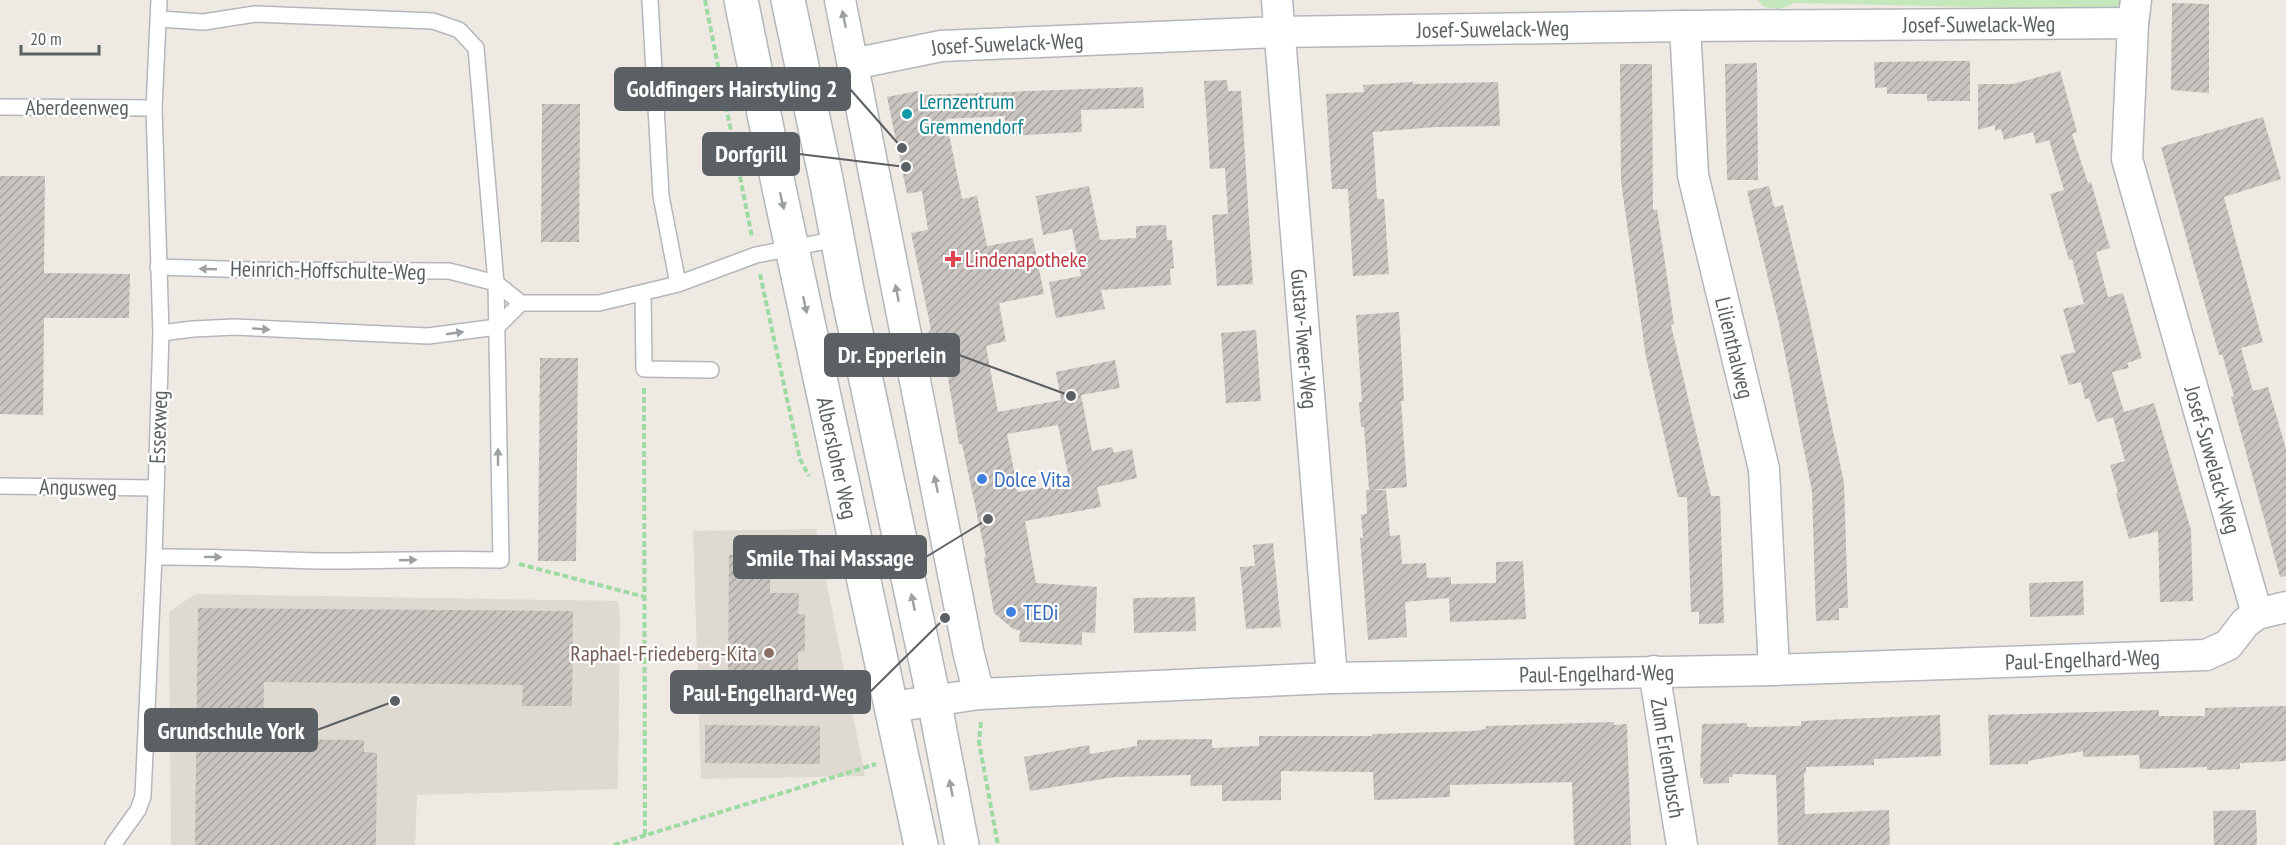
<svg xmlns="http://www.w3.org/2000/svg" width="2286" height="845" font-family="'PT Sans Narrow',sans-serif">
	<style>
		.education { fill: #ded9d1 }
		.green { fill: #c4e8bc }
		.building { fill: url(#building-hatch); fill-rule: evenodd }
		.lines { fill: none; stroke-linecap: round; stroke-linejoin: round }
		.lane-casing { stroke: #b3b7bb; stroke-width: 18 }
		.street-casing { stroke: #b3b7bb; stroke-width: 33 }
		.secondary-casing { stroke: #b1b7bb; stroke-width: 36 }
		.path { stroke: #9edba3; stroke-width: 4; stroke-dasharray: 6 3; stroke-linecap: butt }
		.lane { stroke: #fff; stroke-width: 15 }
		.street { stroke: #fff; stroke-width: 30 }
		.secondary { stroke: #fff; stroke-width: 33 }
		.oneway { fill: #9ca0a2 }
		.culture-dot { fill: #0f9aa8; stroke: #fff; stroke-width: 2 }
		.health-dot { fill: #e0444e; stroke: #fff; stroke-width: 2 }
		.shop-dot { fill: #3f7fe0; stroke: #fff; stroke-width: 2 }
		.education-dot { fill: #8d6e63; stroke: #fff; stroke-width: 2 }
		.labels { text-anchor: middle; dominant-baseline: central; stroke-width: 4.5; stroke-linejoin: round; paint-order: stroke }
		.street-label { font-size: 22px; fill: #5a6064; stroke: #fff }
		.culture-label { font-size: 22px; fill: #0d838f; stroke: #fff; text-anchor: start }
		.health-label { font-size: 22px; fill: #be3a42; stroke: #fff; text-anchor: start }
		.shop-label { font-size: 22px; fill: #366cbe; stroke: #fff; text-anchor: start }
		.education-label { font-size: 22px; fill: #785e54; stroke: #fff; text-anchor: end }
		.leader { fill: none; stroke: #5a6064; stroke-width: 2 }
		.callout-dot { fill: #5a6064; stroke: #fff; stroke-width: 2 }
		.callout { fill: #5a6064; stroke: #5a6064; stroke-width: 2 }
		.callout-label { font-size: 24px; text-anchor: middle; font-weight: bold; fill: #fff }
	</style>
	<defs>
		<pattern id="building-hatch" width="6" height="6" patternUnits="userSpaceOnUse" patternTransform="scale(1.5)"><rect width="6" height="6" fill="#c9c4bf"/><path d="M-1 1l2-2M0 6l6-6M5 7l2-2" fill="none" stroke="#a6a39f"/></pattern>
	</defs>
	<rect width="100%" height="100%" fill="#eee9e2"/>
	<g class="education">
		<path d="M816 529 865 776 701 779 693 531Z"/>
		<path d="M195 594 618 601 620 613 618 789 417 795 415 845H171L169 612Z"/>
	</g>
	<path class="green" d="M1757 0H2123V1L2113 10 1795 3 1780 9 1764 7Z"/>
	<g class="building">
		<path d="M2172 3 2209 4V93L2171 90Z"/>
		<path d="M1948 61H1970V101H1927V94H1887V87L1875 88 1874 62Z"/>
		<path d="M1757 63 1758 180H1727L1725 64Z"/>
		<path d="M1620 64H1652L1653 210 1657 209 1674 324 1671 325 1711 496H1720L1724 623 1699 624V612H1691L1687 497H1678L1646 357 1621 182Z"/>
		<path d="M2060 71 2077 132 2072 134 2088 183 2091 182 2110 248 2096 252 2108 297 2123 293 2142 358 2127 363 2129 368 2112 372 2124 412 2154 403 2191 530 2193 601 2160 602 2158 531 2129 539 2116 494 2118 493 2110 465 2125 461 2113 417 2097 422 2089 398 2085 399 2081 382 2069 385 2060 356 2075 352 2063 309 2084 304 2072 259 2069 260 2050 194 2064 190 2049 140 2036 144 2033 132 2004 140 2001 129 1995 131V125L1978 130V84H2013Z"/>
		<path d="M1227 80 1228 91H1241L1253 284 1217 286 1212 215 1228 214 1225 168 1210 169 1204 81Z"/>
		<path d="M1413 82V84L1498 82 1500 126 1436 127 1373 132 1377 199H1384L1389 274 1353 276 1348 189H1332L1326 94 1364 92 1363 85Z"/>
		<path d="M1143 87 1144 108 1081 110 1082 132 1005 136V116L946 119 962 199 977 196 987 246 1033 238 1044 294 999 303 1006 341 986 346 998 412 1061 400 1056 372 1115 360 1120 388 1081 395 1092 451 1112 447 1114 453 1132 449 1137 478 1097 487 1101 507 1025 521 1036 583 1097 587 1095 633 1082 632V645L1019 642 1020 630 1013 629 994 613 984 558 986 557 966 463 962 444H959L944 354 936 355 934 344 926 336 931 329 911 233 928 230 922 191 907 194 887 97 918 91 919 95ZM1058 425 1070 483 1018 492 1007 434Z"/>
		<path d="M542 104H580L579 242H541Z"/>
		<path d="M2263 117 2281 179 2224 197 2263 342 2241 348 2253 391 2268 387 2286 449V576L2280 577 2231 397 2234 396 2222 354 2219 355 2161 147Z"/>
		<path d="M0 176H45L44 273 130 274 129 318H44L43 415 0 414Z"/>
		<path d="M1089 186 1100 240 1136 238V226L1166 225 1167 240H1172L1174 268 1170 269 1171 285 1101 290 1105 309 1056 318 1049 282 1081 276 1072 229 1043 235 1036 196Z"/>
		<path d="M1769 186 1774 207 1783 205 1808 311 1844 483 1848 608H1839V620L1816 621 1812 491 1779 324 1747 191Z"/>
		<path d="M1399 312 1404 401H1401L1407 487 1369 490 1364 427H1361L1359 402H1362L1356 315Z"/>
		<path d="M1256 330 1261 401 1226 403 1221 333Z"/>
		<path d="M540 358H578L576 561H538Z"/>
		<path d="M1366 490H1386L1390 536 1400 535 1402 564 1426 563 1427 578 1451 577V584L1496 583V562L1523 561 1526 619 1450 622 1449 598 1405 602 1407 637 1368 640 1360 538H1363L1361 515 1367 514Z"/>
		<path d="M1273 543 1281 627 1246 629 1240 567 1255 566 1253 545Z"/>
		<path d="M729 555H770V593H799L798 614H805V651L798 652V676H728Z"/>
		<path d="M2083 581 2084 615 2030 617 2029 583Z"/>
		<path d="M1195 597 1196 631 1134 633 1133 598Z"/>
		<path d="M198 608 573 611 572 706H522L523 685 264 682 263 739 364 740V752L377 753 376 845H195Z"/>
		<path d="M2286 706V761L2240 763V769L2207 770V767L2140 769 2139 755 2083 757V751L2028 761V764L1990 765 1988 715 2159 710V716H2205V708Z"/>
		<path d="M1940 715 1941 756 1874 759V765L1806 767V773H1804L1805 814 1889 810 1890 845H1778L1776 775 1733 774V777H1729V783L1703 784V778H1700L1702 724 1747 723V727L1801 726V721Z"/>
		<path d="M1614 722V725L1627 724 1631 845H1574L1572 782 1450 785V797L1374 800 1373 772 1281 771V800L1222 801V785L1190 786 1191 775 1115 777 1030 791 1024 757 1089 745 1090 754 1137 746V740L1212 739V748L1259 746V736H1372V734L1474 731 1486 729V726Z"/>
		<path d="M705 725 820 726V764L705 763Z"/>
		<path d="M2256 810 2257 845H2214L2213 811Z"/>
	</g>
	<g class="lines">
		<defs>
			<g id="lane">
				<path d="M650 0 661 196 678 284"/>
				<path d="M0 107 154 108"/>
				<path d="M158 267 258 270 449 271 496 283 521 303H599L678 284 756 255 837 239"/>
				<path d="M643 293 644 369 711 370"/>
				<path d="M161 333 193 329 235 327 428 336 497 327 521 303"/>
				<path d="M0 486 156 488"/>
				<path d="M154 557C210 556 265 560 321 561 381 561 441 558 501 560L496 283 476 48 459 30 433 21 255 14 204 22 159 19"/>
				<path d="M113 845 138 810 143 796 154 557 161 333 154 108 159 0"/>
			</g>
			<g id="street">
				<path d="M840 0 969 655 979 694"/>
				<path id="s1" d="M1277 0 1332 678"/>
				<path id="s2" d="M2136 0 2133 23 2127 159 2257 614"/>
				<path id="s3" d="M1685 26 1693 175 1764 469 1774 670"/>
				<path id="s4" d="M853 64 941 46 1278 32 1685 26 2133 23"/>
				<path id="s5" d="M1654 671 1682 845"/>
				<path id="s6" d="M892 707 979 694 1332 678 1774 670 2206 655 2228 645 2245 623 2257 614 2286 607"/>
			</g>
			<g id="secondary">
				<path id="s7" d="M741 0 779 188 921 845"/>
				<path d="M788 0 826 179 848 295 934 700 962 845"/>
			</g>
		</defs>
		<use href="#lane" class="lane-casing"/>
		<use href="#street" class="street-casing"/>
		<use href="#secondary" class="secondary-casing"/>
		<g class="path">
			<path d="M705 0 752 237"/>
			<path d="M760 274 800 459 809 476"/>
			<path d="M644 388 645 837"/>
			<path d="M519 564 645 597"/>
			<path d="M981 722 979 742 998 845"/>
			<path d="M614 845 876 764"/>
		</g>
		<use href="#lane" class="lane"/>
		<use href="#street" class="street"/>
		<use href="#secondary" class="secondary"/>
	</g>
	<defs><path id="oneway-solid" d="M-6-.8H1V-3.2L6.5 0L1 3.2V.8H-6Z" transform="scale(1.5)"/></defs>
	<g class="oneway">
		<use href="#oneway-solid" transform="translate(844 19) rotate(-102)"/>
		<use href="#oneway-solid" transform="translate(782 201) rotate(77)"/>
		<use href="#oneway-solid" transform="translate(208 269) rotate(-178)"/>
		<use href="#oneway-solid" transform="translate(897 293) rotate(-101)"/>
		<use href="#oneway-solid" transform="translate(805 305) rotate(78)"/>
		<use href="#oneway-solid" transform="translate(261 329) rotate(4)"/>
		<use href="#oneway-solid" transform="translate(455 333) rotate(-8)"/>
		<use href="#oneway-solid" transform="translate(498 457) rotate(-90)"/>
		<use href="#oneway-solid" transform="translate(936 484) rotate(-102)"/>
		<use href="#oneway-solid" transform="translate(213 557) rotate(1)"/>
		<use href="#oneway-solid" transform="translate(408 560) rotate(-2)"/>
		<use href="#oneway-solid" transform="translate(913 602) rotate(-102)"/>
		<use href="#oneway-solid" transform="translate(951 788) rotate(-101)"/>
	</g>
	<circle class="culture-dot" cx="907" cy="114" r="6"/>
	<path class="health-dot" d="M950 250h6v6h6v6h-6v6h-6v-6h-6v-6h6z"/>
	<g class="shop-dot">
		<circle cx="982" cy="479" r="6"/>
		<circle cx="1011" cy="612" r="6"/>
	</g>
	<circle class="education-dot" cx="769" cy="653" r="6"/>
	<g class="labels">
		<g class="street-label">
			<text stroke="none"><textPath href="#s4" startOffset="1128">Josef-Suwelack-Weg</textPath></text>
			<text stroke="none"><textPath href="#s4" startOffset="642">Josef-Suwelack-Weg</textPath></text>
			<text stroke="none"><textPath href="#s4" startOffset="156">Josef-Suwelack-Weg</textPath></text>
			<text x="77" y="107">Aberdeenweg</text>
			<text transform="translate(328 270) rotate(1)">Heinrich-Hoffschulte-Weg</text>
			<text stroke="none"><textPath href="#s1" startOffset="340">Gustav-Tweer-Weg</textPath></text>
			<text stroke="none"><textPath href="#s3" startOffset="327">Lilienthalweg</textPath></text>
			<text transform="translate(158 427) rotate(-88)">Essexweg</text>
			<text stroke="none"><textPath href="#s7" startOffset="468">Albersloher Weg</textPath></text>
			<text stroke="none"><textPath href="#s2" startOffset="472">Josef-Suwelack-Weg</textPath></text>
			<text transform="translate(78 487) rotate(1)">Angusweg</text>
			<text stroke="none"><textPath href="#s6" startOffset="1192">Paul-Engelhard-Weg</textPath></text>
			<text stroke="none"><textPath href="#s6" startOffset="706">Paul-Engelhard-Weg</textPath></text>
			<text stroke="none"><textPath href="#s5" startOffset="88">Zum Erlenbusch</textPath></text>
		</g>
		<g class="culture-label">
			<text x="919" y="101">Lernzentrum<tspan x="919" dy="25">Gremmendorf</tspan></text>
		</g>
		<g class="health-label">
			<text x="965" y="259">Lindenapotheke</text>
		</g>
		<g class="shop-label">
			<text x="994" y="479">Dolce Vita</text>
			<text x="1023" y="612">TEDi</text>
		</g>
		<g class="education-label">
			<text x="757" y="653">Raphael-Friedeberg-Kita</text>
		</g>
	</g>
	<path class="leader" d="M902 148L850 89M906 167L799 154M1071 396L959 355M988 519L926 557M945 618L870 692M395 701L317 730"/>
	<g class="callout-dot">
		<circle cx="902" cy="148" r="6"/>
		<circle cx="906" cy="167" r="6"/>
		<circle cx="1071" cy="396" r="6"/>
		<circle cx="988" cy="519" r="6"/>
		<circle cx="945" cy="618" r="6"/>
		<circle cx="395" cy="701" r="6"/>
	</g>
	<g class="callout">
		<rect x="615" y="68" width="235" height="42" rx="6"/>
		<rect x="703" y="133" width="96" height="42" rx="6"/>
		<rect x="825" y="334" width="134" height="42" rx="6"/>
		<rect x="734" y="536" width="192" height="42" rx="6"/>
		<rect x="671" y="671" width="199" height="42" rx="6"/>
		<rect x="145" y="709" width="172" height="42" rx="6"/>
	</g>
	<g class="callout-label">
		<text x="732" y="97">Goldfingers Hairstyling 2</text>
		<text x="751" y="162">Dorfgrill</text>
		<text x="892" y="363">Dr. Epperlein</text>
		<text x="830" y="566">Smile Thai Massage</text>
		<text x="770" y="701">Paul-Engelhard-Weg</text>
		<text x="231" y="739">Grundschule York</text>
	</g>
	<path d="M21 45v9h78v-9" fill="none" stroke="#5a6064" stroke-width="3"/>
	<text x="30" y="45" font-size="18" fill="#5a6064" stroke="#ffffff" stroke-width="4.5" paint-order="stroke">20 m</text>
</svg>
